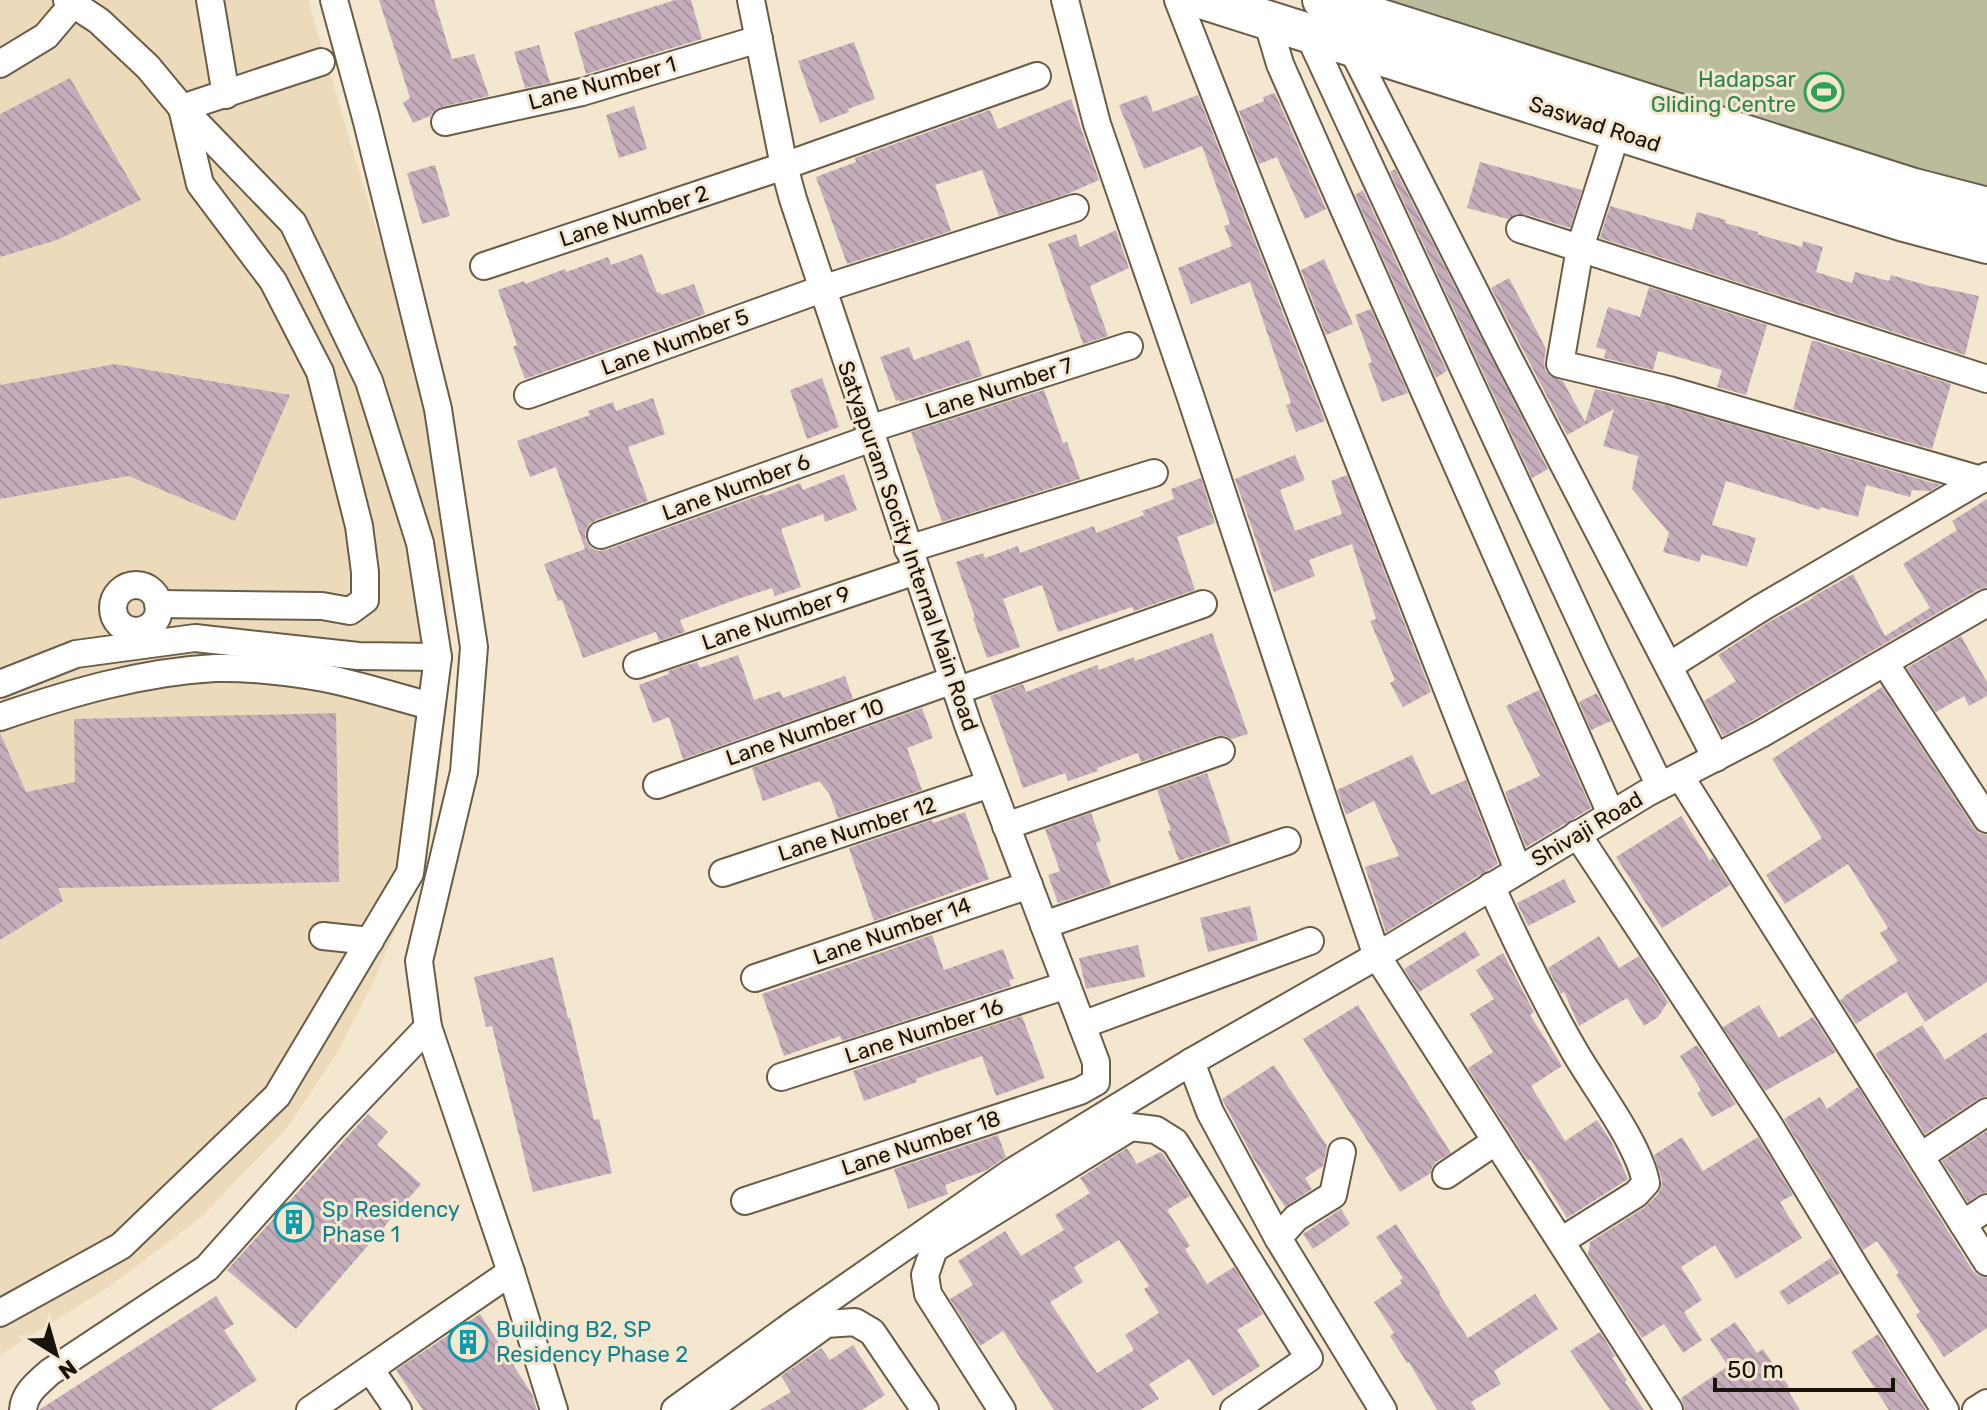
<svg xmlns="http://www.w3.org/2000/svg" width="1987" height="1410" font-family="Rubik,sans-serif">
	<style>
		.built { fill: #ecdabb }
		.pitch { fill: #babc9d }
		.building { fill: url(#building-back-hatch); fill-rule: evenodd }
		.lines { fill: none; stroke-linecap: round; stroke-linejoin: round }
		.minor-casing { stroke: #695d48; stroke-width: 30 }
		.highway-casing { stroke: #695d48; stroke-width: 42 }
		.minor { stroke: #fff; stroke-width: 26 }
		.highway { stroke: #fff; stroke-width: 38 }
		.labels { text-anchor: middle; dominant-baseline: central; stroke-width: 6; stroke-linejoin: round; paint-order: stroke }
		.leisure-label { font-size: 22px; fill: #27864d; stroke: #f5e7cf; text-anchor: end }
		.street-label { font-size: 22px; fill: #18130b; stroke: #f5e7cf }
		.culture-label { font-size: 22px; fill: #0d838f; stroke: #f5e7cf; text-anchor: start }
	</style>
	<defs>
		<pattern id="building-back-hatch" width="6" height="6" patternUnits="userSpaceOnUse" patternTransform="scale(2)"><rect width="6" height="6" fill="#c6adbb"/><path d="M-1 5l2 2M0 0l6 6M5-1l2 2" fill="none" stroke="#a9949f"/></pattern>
	</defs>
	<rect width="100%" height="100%" fill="#f5e7cf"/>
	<path class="built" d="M0 0H308L417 365 447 541 449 633 448 700 433 821 417 879 372 985 337 1053 287 1128 200 1218 110 1286 0 1355Z"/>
	<path class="pitch" d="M1383 0H1987V193Z"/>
	<g class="building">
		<path d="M379 0H434L452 59 474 54 489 96 441 107 435 110 430 116 413 123 403 103 410 98Z"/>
		<path d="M675 0H691L702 39 586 74 574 32Z"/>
		<path d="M854 42 875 99 848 109 849 112 820 123 798 61Z"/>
		<path d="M539 45 550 83 525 88 514 52Z"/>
		<path d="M70 78 141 200 57 240 0 257V114Z"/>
		<path d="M1275 93 1326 209 1305 219 1277 157 1259 164 1239 111 1264 101 1263 97Z"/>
		<path d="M1147 95 1153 112 1198 95 1325 421 1296 432 1286 405 1291 403 1250 282 1191 304 1178 268 1232 246 1224 226 1230 224 1202 146 1144 169 1119 105Z"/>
		<path d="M1071 99 1099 180 1065 195 999 216 982 170 935 185 951 231 847 264 816 177 856 162 855 158 990 110 998 129Z"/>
		<path d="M634 106 647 149 619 158 606 115Z"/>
		<path d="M1480 162 1582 190 1570 228 1525 214H1516L1508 219 1467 208Z"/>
		<path d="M435 165 450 216 422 224 407 173Z"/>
		<path d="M1395 169 1548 469 1532 478 1390 172Z"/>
		<path d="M1363 190 1447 371 1436 378 1355 195Z"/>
		<path d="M1610 206 1692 230 1697 212 1726 220 1725 223 1758 232 1757 234 1802 247 1803 241 1823 247 1816 272 1852 283 1855 272 1889 281 1891 275 1933 287V286L1979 296 1965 355 1600 238Z"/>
		<path d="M1116 230 1129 268 1090 286 1108 336 1083 344 1048 244 1076 234 1080 247Z"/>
		<path d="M642 254 657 293 660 292 661 295 694 284 705 314 525 379 513 347 517 345 498 290 524 281 525 284 565 269 566 272 608 257 611 265Z"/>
		<path d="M1324 259 1353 324 1326 335 1301 270Z"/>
		<path d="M1509 278 1546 349 1544 361 1545 370 1550 376 1563 381 1585 422 1595 389 1665 405 1940 485 1930 491 1912 490 1910 497 1866 485 1858 517 1820 507V510L1726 481 1712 525 1756 538 1747 567 1702 554 1699 562 1663 552 1669 533 1632 489 1638 456 1603 446 1614 409 1567 435 1491 288Z"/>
		<path d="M1649 287 1767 325 1746 395 1717 387 1722 370 1658 351 1653 370 1604 358 1606 350 1596 347 1608 307 1640 317Z"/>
		<path d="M1371 309 1408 393 1382 402 1368 364 1372 362 1355 315Z"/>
		<path d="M969 340 982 376 900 402 899 400 896 401 880 357 909 347 914 360Z"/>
		<path d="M1812 340 1951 384 1932 449 1793 409Z"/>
		<path d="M115 364 290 395 235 521 129 476 0 499V385Z"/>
		<path d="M822 378 839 427 807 439 790 390Z"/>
		<path d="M1044 390 1063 443 1067 442 1080 479 942 522 911 432Z"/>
		<path d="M653 398 665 434 628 447 648 501 596 520 589 524 585 533 586 541 591 548 599 551 606 550 764 494 765 496 800 483 803 490 844 474 857 510 825 522 823 514 781 529 801 587 775 596 772 588 735 600 680 620 685 632 659 641 656 632 583 658 562 600 558 601 544 564 585 549 556 467 530 477 517 441 590 415 588 411 613 402 616 411Z"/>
		<path d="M1295 455 1305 480 1280 490 1295 531 1342 514 1331 481 1347 475 1431 692 1403 707 1390 683 1395 680 1370 621 1376 619 1352 544 1309 560 1315 576 1274 592 1235 479Z"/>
		<path d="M1201 478 1215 523 1177 537 1195 590 1134 611 1132 607 1058 632 1042 585 1003 599 1020 647 987 658 973 618 975 617 956 562 983 553 985 558 1018 546 1020 553 1094 526 1096 533 1144 515 1142 511 1174 499 1171 489Z"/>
		<path d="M1987 499V587L1979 589 1753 720 1723 736 1704 701 1736 681 1718 655 1769 622 1813 598 1812 597 1853 574 1885 636 1930 608 1903 564 1957 530 1952 521Z"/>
		<path d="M1212 633 1248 734 1232 739 1225 736H1216L1141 762 1138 753 1097 768 1098 771 1068 781 1065 773 1023 788 990 696 1023 684 1026 692 1097 665 1099 670 1134 657 1135 661Z"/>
		<path d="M1961 636 1987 682V696L1969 706 1964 696 1936 712 1907 668Z"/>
		<path d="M738 655 754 700 780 691 783 698 845 676 853 699 683 759 669 717 653 723 639 685 669 674 668 671 697 662 700 668Z"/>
		<path d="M1882 687 1974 828 1979 833 1987 835V982L1925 1022 1906 992 1856 1024 1840 1000 1844 998 1843 997 1898 961 1880 933 1888 928 1848 864 1785 904 1766 875 1822 838 1772 759Z"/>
		<path d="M1539 690 1591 808 1526 847 1505 792 1540 776 1506 706Z"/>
		<path d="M1597 693 1611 721 1591 730 1579 702Z"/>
		<path d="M922 708 933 738 907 748 922 790 838 818 829 793 819 781 763 801 752 768Z"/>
		<path d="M336 713 339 882 58 888 63 901 0 940V733L26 792 75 782 74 719Z"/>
		<path d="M1412 755 1431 795 1466 780 1498 864 1386 932 1365 867 1399 856 1374 801 1346 815 1337 790Z"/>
		<path d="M1207 773 1231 843 1179 861 1168 831 1171 830 1157 790Z"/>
		<path d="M965 812 989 879 874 921 849 848 932 820 933 823Z"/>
		<path d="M1091 813 1101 841 1096 843 1111 885 1058 903 1048 875 1060 871 1045 829Z"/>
		<path d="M1681 816 1710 861 1713 858 1730 885 1662 928 1616 857Z"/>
		<path d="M1564 879 1576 902 1528 926 1517 903Z"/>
		<path d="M1250 906 1258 940 1208 952 1200 918Z"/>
		<path d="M1465 931 1480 955 1419 992 1404 969Z"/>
		<path d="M932 935 944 970 1003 949 1014 979 1009 980 1011 986 842 1041 840 1036 784 1056 762 994Z"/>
		<path d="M1599 936 1619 968 1639 956 1668 1002 1658 1017 1644 1026 1627 998 1579 1026 1564 992 1561 994 1548 968Z"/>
		<path d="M1138 945 1145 977 1086 989 1079 958Z"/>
		<path d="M1503 953 1534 1012 1530 1015 1562 1066 1531 1086 1565 1141 1597 1120 1611 1141 1628 1179 1567 1218 1530 1159 1528 1161 1468 1068 1493 1052 1470 1014 1494 999 1476 970Z"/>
		<path d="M553 957 568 1018H570L594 1120 599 1119 612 1173 533 1192 492 1026 486 1027 474 977Z"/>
		<path d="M1358 1005 1451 1153 1436 1162 1432 1167 1431 1173 1400 1192 1303 1039Z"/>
		<path d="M1759 1005 1779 1038 1813 1017 1836 1052 1765 1091 1723 1027Z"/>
		<path d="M1022 1016 1045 1078 996 1096 982 1056 916 1079 917 1082 864 1101 853 1071Z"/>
		<path d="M1922 1025 1945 1060 1987 1032V1096L1978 1099 1925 1134 1875 1054Z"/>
		<path d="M1697 1045 1736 1104 1712 1117 1697 1093 1701 1090 1680 1056Z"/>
		<path d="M1274 1065 1327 1146 1323 1166 1305 1178 1312 1189 1285 1207 1255 1161 1222 1099Z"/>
		<path d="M1858 1087 1973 1271 1979 1276 1987 1278V1328L1944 1357 1916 1315 1920 1312 1896 1275 1899 1273 1877 1241 1863 1250 1784 1119 1820 1097 1827 1109Z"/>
		<path d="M368 1114 388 1132 377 1145 421 1184 296 1329 227 1270Z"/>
		<path d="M1987 1131V1192L1978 1195 1968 1202 1942 1161Z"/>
		<path d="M998 1135 1006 1157 987 1170 945 1185 948 1194 908 1209 894 1169Z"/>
		<path d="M1682 1137 1703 1171 1758 1137 1793 1195 1780 1202 1802 1238 1736 1279 1715 1245 1681 1267 1702 1300 1684 1312 1702 1340 1683 1353 1664 1324 1642 1338 1588 1255 1590 1242 1644 1208 1658 1194 1661 1187 1662 1180 1654 1155Z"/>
		<path d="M1127 1148 1137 1164 1160 1152 1163 1154 1190 1196 1167 1210 1190 1246 1185 1249 1207 1284 1234 1267 1263 1314 1237 1330 1260 1366 1213 1396 1189 1359 1149 1384 1159 1399 1140 1410H1054L1003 1331 980 1346 950 1299 973 1285 958 1261 1005 1231 1021 1256 1064 1230 1055 1215 1090 1193 1080 1178ZM1119 1240 1149 1286 1144 1289 1159 1313 1125 1335 1134 1350 1097 1373 1050 1302 1083 1282 1074 1267Z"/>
		<path d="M1341 1209 1350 1224 1313 1249 1303 1234Z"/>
		<path d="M1396 1224 1441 1293 1439 1294 1468 1338 1535 1294 1558 1329 1494 1371 1501 1384 1471 1402 1476 1410H1437L1409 1362 1407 1363 1390 1336 1394 1333 1374 1302 1402 1283 1400 1280 1403 1278 1376 1237Z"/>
		<path d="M1831 1258 1840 1273 1788 1305 1779 1292Z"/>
		<path d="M216 1296 234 1324 224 1330 257 1380 211 1410H39Z"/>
		<path d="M480 1314 532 1394 537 1410H423L396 1370Z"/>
		<path d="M1735 1322 1757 1353 1763 1349 1789 1387 1787 1389 1800 1410H1685L1681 1398 1728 1366 1710 1339Z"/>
		<path d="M1600 1332 1615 1356 1612 1358 1627 1380 1625 1382 1644 1410H1610L1570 1351Z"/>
		<path d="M1878 1334 1926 1410H1889L1851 1352Z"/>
		<path d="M853 1345 885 1395 862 1410H760L791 1392 781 1376 821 1348 830 1360Z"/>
	</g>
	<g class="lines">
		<defs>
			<g id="minor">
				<path d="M210 0 226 95"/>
				<path d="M334 0 366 118 438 409 474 647 464 772 419 961 428 1027 511 1272 554 1410"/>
				<path d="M1065 0 1097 124 1190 395 1329 816 1377 956 1669 1410"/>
				<path d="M1178 0 1518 870"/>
				<path d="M1267 20 1280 64 1611 814"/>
				<path d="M1308 33 1597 656 1660 786"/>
				<path d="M1351 47 1507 355 1716 758"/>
				<path d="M0 64 46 36 73 4"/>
				<path d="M182 108 321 62"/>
				<path d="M445 122 582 92 759 39"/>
				<path d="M1617 131 1580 248 1560 364 1669 390 1981 480"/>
				<path d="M1520 229 1987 379"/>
				<path d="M484 266 784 166 1037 76"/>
				<path d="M528 395 822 289 1075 208"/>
				<path d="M869 429 1129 346"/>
				<path d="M601 535 872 438"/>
				<path d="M908 549 1154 473"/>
				<circle cx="136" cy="608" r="23"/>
				<path d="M158 604 322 606 350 611 365 600V572L359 526 320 372 273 281 200 184 182 108"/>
				<path d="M1885 663 1987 819"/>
				<path d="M637 665 916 571"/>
				<path d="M1669 666 1761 608 1987 476"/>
				<path d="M0 684 76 654 195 638 358 656 438 657"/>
				<path d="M956 691 1203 604"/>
				<path d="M0 717C70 693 141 672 215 668 250 667 289 672 324 678 360 685 396 697 431 706"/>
				<path d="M1680 776 1987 1262"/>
				<path d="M657 785 953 680"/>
				<path d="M1006 826 1221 751"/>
				<path d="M1577 834 1769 1125 1860 1275 1945 1410"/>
				<path d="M723 873 990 784"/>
				<path d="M1491 886C1516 941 1542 995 1572 1047 1593 1085 1639 1143 1646 1183L1636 1194 1561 1241"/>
				<path d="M1044 925 1287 841"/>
				<path d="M323 936 370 941"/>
				<path d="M755 978 1029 885"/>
				<path d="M1082 1025 1310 941"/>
				<path d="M1191 1062 1210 1112 1278 1238 1383 1410"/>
				<path d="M781 1077 1067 985"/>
				<path d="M1921 1156 1987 1112"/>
				<path d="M1446 1175 1496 1141"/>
				<path d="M745 1201 1080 1091 1096 1082V1062L968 725 793 199 784 166 751 0"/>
				<path d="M1963 1224 1987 1208"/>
				<path d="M1278 1238 1296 1218 1333 1195 1342 1152"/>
				<path d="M0 1313 121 1246 277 1096 410 873 438 657 420 543 369 381 293 223 182 108 148 67 99 21 67 0"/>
				<path d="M370 1369 398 1410"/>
				<path d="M23 1410C24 1393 38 1383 50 1372L207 1268 331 1129 428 1027"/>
				<path d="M310 1410 511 1272"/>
				<path d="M675 1410 795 1323 1012 1172 1191 1062 1377 956 1647 793 1761 734 1987 603"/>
				<path d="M707 1410 826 1324 855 1322 872 1332 925 1410"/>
				<path d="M1002 1410 928 1294 925 1275 934 1249 1131 1127 1156 1130 1175 1142 1309 1358 1234 1410"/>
				<path d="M1976 1410 1987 1403"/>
			</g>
			<g id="highway">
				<path d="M1204 0 1904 222 1987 244"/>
				<path d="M1322 0 1914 188 1987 207"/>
			</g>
		</defs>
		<use href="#minor" class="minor-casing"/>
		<use href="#highway" class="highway-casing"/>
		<use href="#minor" class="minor"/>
		<use href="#highway" class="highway"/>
	</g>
	<defs>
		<symbol id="stadium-ring" viewBox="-11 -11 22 22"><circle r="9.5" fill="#f5e7cf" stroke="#2e9e5b" stroke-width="1.5"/><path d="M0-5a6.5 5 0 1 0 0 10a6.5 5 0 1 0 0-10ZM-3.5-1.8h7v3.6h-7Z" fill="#2e9e5b"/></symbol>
		<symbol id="building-ring" viewBox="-11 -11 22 22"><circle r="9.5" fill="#f5e7cf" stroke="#0f9aa8" stroke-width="1.5"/><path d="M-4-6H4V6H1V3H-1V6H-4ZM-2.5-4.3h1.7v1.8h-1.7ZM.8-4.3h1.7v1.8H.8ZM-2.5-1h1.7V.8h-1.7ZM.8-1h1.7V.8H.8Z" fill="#0f9aa8"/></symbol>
	</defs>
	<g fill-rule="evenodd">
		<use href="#stadium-ring" x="1802" y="70" width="44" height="44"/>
		<use href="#building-ring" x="272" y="1200" width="44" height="44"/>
		<use href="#building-ring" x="446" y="1320" width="44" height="44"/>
	</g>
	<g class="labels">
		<g class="leisure-label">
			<text x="1796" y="79">Hadapsar<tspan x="1796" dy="25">Gliding Centre</tspan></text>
		</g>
		<g class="street-label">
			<text transform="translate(602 83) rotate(-15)">Lane Number 1</text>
			<text transform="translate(1595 124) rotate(18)">Saswad Road</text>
			<text transform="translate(634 216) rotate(-18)">Lane Number 2</text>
			<text transform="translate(675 342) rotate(-20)">Lane Number 5</text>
			<text transform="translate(999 388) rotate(-18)">Lane Number 7</text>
			<text transform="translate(736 487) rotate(-20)">Lane Number 6</text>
			<text transform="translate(908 546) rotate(71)">Satyapuram Socity Internal Main Road</text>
			<text transform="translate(776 618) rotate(-19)">Lane Number 9</text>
			<text transform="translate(805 732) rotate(-19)">Lane Number 10</text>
			<text transform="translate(857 829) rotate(-18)">Lane Number 12</text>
			<text transform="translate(1587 829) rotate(-31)">Shivaji Road</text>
			<text transform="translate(892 931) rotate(-19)">Lane Number 14</text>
			<text transform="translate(924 1031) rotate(-18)">Lane Number 16</text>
			<text transform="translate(921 1143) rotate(-18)">Lane Number 18</text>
		</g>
		<g class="culture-label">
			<text x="322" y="1209">Sp Residency<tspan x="322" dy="25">Phase 1</tspan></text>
			<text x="496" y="1329">Building B2, SP<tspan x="496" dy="25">Residency Phase 2</tspan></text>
		</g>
	</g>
	<g transform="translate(56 1354) rotate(143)" stroke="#f5e7cf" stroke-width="6" paint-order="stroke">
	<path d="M0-6L14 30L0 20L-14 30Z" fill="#18130b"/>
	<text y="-12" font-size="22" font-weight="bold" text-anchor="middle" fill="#18130b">N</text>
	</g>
	<path d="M1715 1378v12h178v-12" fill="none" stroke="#18130b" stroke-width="4"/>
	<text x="1727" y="1378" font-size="24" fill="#18130b" stroke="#f5e7cf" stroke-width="6" paint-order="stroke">50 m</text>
</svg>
